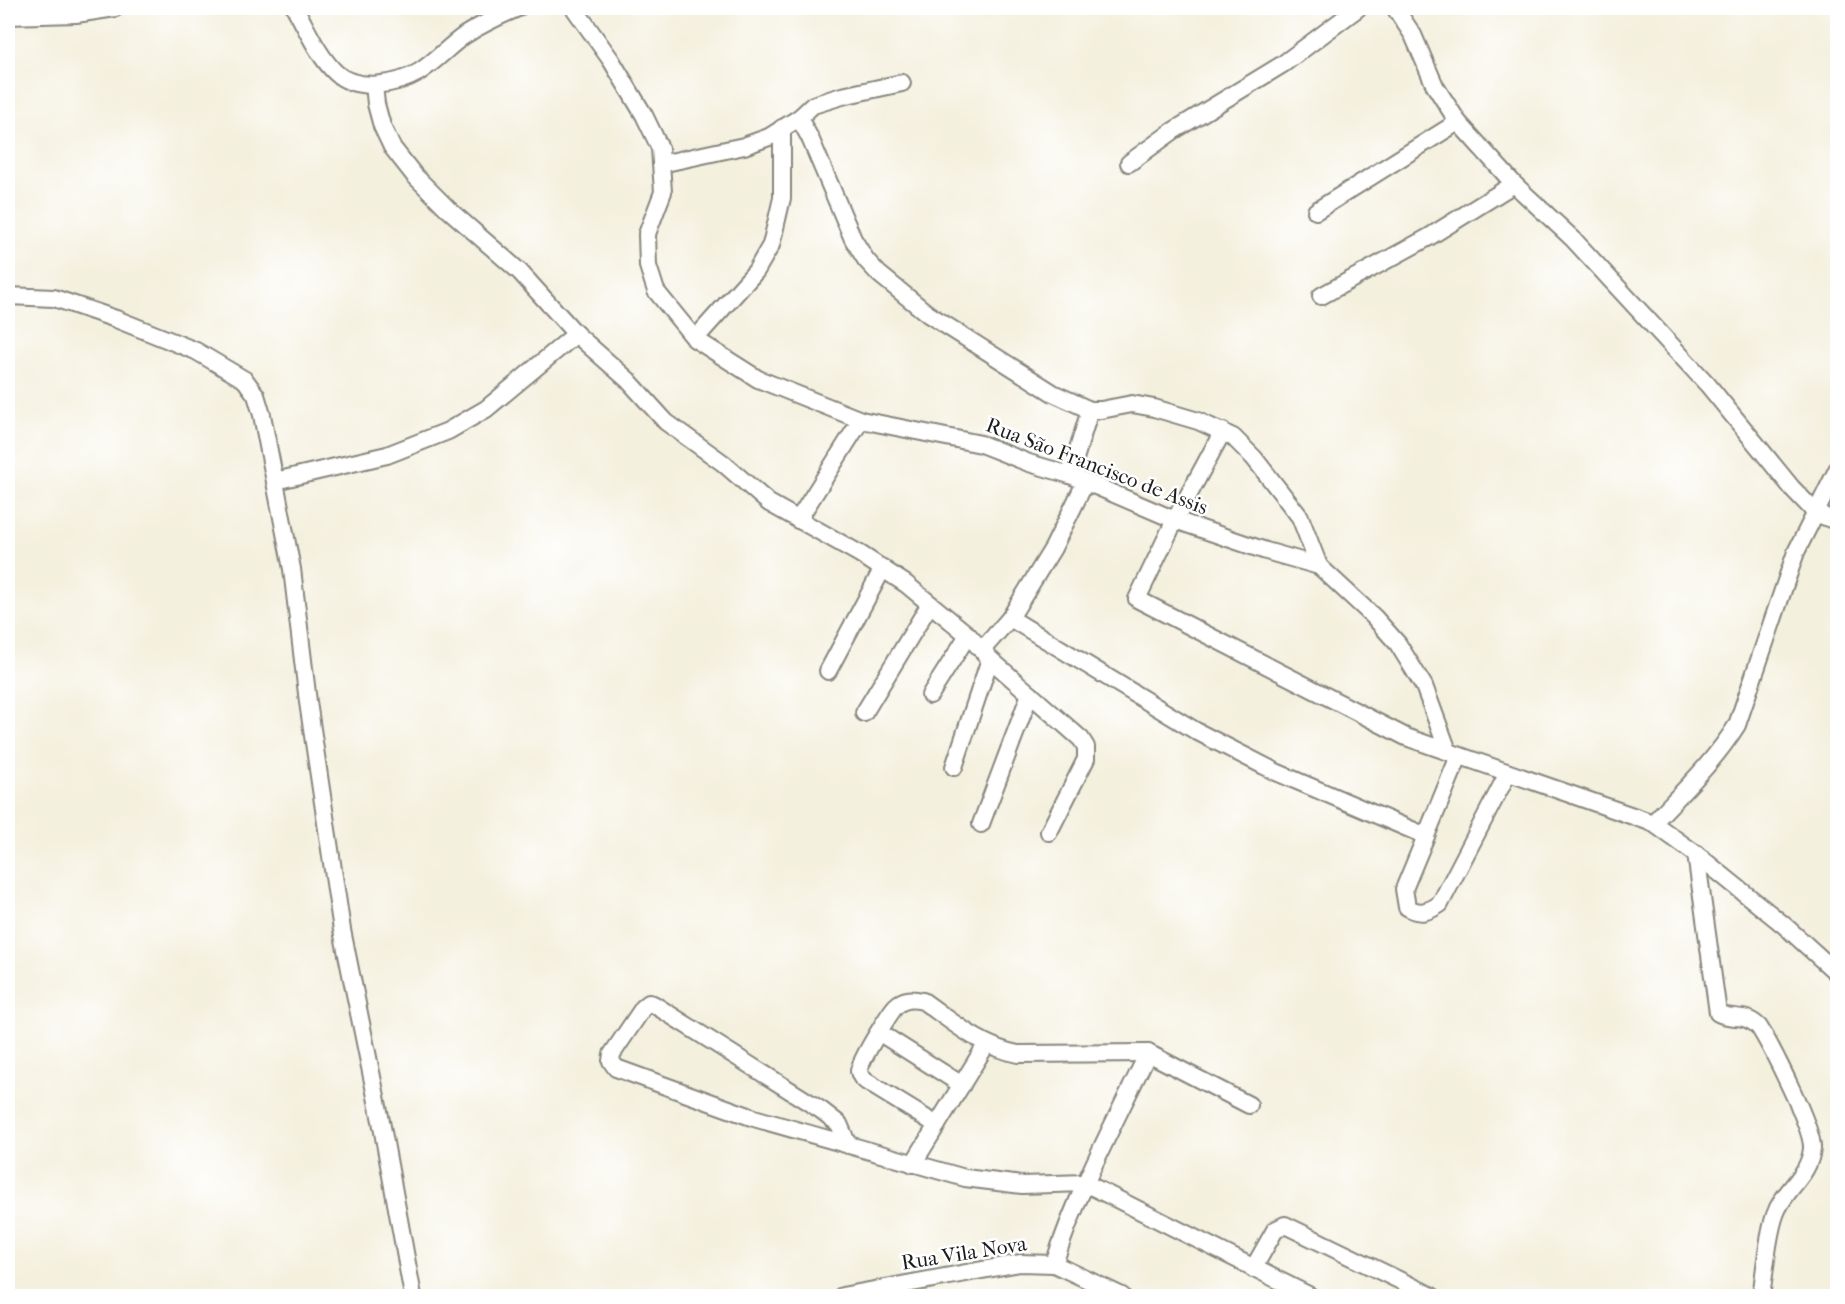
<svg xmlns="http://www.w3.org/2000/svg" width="1845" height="1304" font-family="'IM FELL French Canon',serif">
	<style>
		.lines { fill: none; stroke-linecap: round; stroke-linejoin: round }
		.street-casing { stroke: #88867d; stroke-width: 20 }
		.street { stroke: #fff; stroke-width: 16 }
		.labels { text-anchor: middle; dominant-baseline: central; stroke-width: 5; stroke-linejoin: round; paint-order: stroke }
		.street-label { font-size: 21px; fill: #1c1c1c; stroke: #fff }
	</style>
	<rect width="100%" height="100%" fill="#fff"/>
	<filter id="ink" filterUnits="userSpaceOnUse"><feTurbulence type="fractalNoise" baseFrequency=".0167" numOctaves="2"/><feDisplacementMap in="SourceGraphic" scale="12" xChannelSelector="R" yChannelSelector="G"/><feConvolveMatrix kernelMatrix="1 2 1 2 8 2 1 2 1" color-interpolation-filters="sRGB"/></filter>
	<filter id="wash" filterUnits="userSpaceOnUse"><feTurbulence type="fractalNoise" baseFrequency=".008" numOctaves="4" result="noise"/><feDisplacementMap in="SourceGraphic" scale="24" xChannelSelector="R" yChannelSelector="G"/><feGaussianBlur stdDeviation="1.35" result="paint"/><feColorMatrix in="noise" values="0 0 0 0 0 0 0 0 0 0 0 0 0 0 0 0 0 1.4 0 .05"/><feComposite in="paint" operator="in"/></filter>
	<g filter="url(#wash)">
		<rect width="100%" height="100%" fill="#f4f0de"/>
	</g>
	<g filter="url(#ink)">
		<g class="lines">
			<defs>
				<g id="street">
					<path d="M295 8C307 29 318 56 336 73 357 92 397 85 419 72 435 62 449 46 465 35 482 24 499 16 518 8"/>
					<path d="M574 8 611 60 644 115 660 148 663 192 647 234 648 266 656 291 695 339 758 379 861 420 981 444 1029 463 1070 475 1175 520 1266 551 1319 566 1374 617 1398 644 1424 686 1448 751"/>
					<path d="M1395 8 1413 35 1435 86 1458 122 1514 184 1573 239 1708 385 1792 488 1816 513 1838 522"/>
					<path d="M8 16 76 14 115 8"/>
					<path d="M374 85 376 104 382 126 392 147 414 175 448 209 520 272 576 334 628 380 666 422 723 463 769 503 860 554 906 584 968 635 990 659 1081 739 1086 747V759L1049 832"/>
					<path d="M799 118 813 105 842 96 902 83"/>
					<path d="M1129 163 1173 131 1283 64 1358 8"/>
					<path d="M661 164 744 146 769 137 799 118 810 138 853 239 866 260 879 274 928 314 1053 393 1090 410H1101L1132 404 1154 408 1198 421 1233 437 1254 458 1300 517 1319 566"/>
					<path d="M1316 211 1458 122"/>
					<path d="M8 296 54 298 116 319 196 351 245 380 256 395 262 415 292 569 308 702 342 930 381 1121 413 1296"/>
					<path d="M1321 296 1429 237 1514 184"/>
					<path d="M695 339 756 271 771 245 782 198V128"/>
					<path d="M1223 431 1175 520 1137 599 1406 737 1653 823 1696 854 1785 926 1838 974"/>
					<path d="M1070 475 1090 410"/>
					<path d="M275 481 387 455 448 431 486 409 576 334"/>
					<path d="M798 520 861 420"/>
					<path d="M1010 618 1196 731 1276 772 1426 836 1459 756"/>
					<path d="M982 650 1010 618 1053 548 1085 483"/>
					<path d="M828 671 883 568"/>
					<path d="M930 695 968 635"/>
					<path d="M864 713 930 604"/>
					<path d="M954 767 990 659"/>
					<path d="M1653 823C1682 792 1714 762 1737 725L1796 552 1838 468"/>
					<path d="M981 824 1030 694"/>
					<path d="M1426 836 1404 889 1407 907C1420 915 1428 912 1440 904L1508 773"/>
					<path d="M1696 854 1718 1013C1733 1021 1744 1012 1759 1027 1771 1046 1813 1128 1812 1148 1810 1176 1783 1190 1775 1215 1767 1238 1765 1272 1761 1296"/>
					<path d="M880 1033 962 1085"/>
					<path d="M937 1125 986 1045"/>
					<path d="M848 1145 839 1124 821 1110 653 1004 649 1003 643 1008 612 1054 611 1061 616 1068 754 1118 965 1178 1022 1185 1085 1183 1310 1296"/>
					<path d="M913 1164 937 1125 867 1082C863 1079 860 1077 859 1071 858 1064 890 1012 896 1006 904 998 913 999 923 1001 953 1022 981 1047 1018 1054L1148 1053"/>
					<path d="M1054 1264C1078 1190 1115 1122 1148 1053L1249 1105"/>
					<path d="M1253 1269 1275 1230 1285 1225 1432 1296"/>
					<path d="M842 1296 1020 1263 1054 1264 1122 1296"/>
				</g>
			</defs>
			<use href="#street" class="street-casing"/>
			<use href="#street" class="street"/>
		</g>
	</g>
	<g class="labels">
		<g class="street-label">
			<text transform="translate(1097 466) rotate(21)">Rua São Francisco de Assis</text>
			<text transform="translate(964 1253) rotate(-9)">Rua Vila Nova</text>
		</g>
	</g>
	<rect width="1845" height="1304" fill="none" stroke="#fff" stroke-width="30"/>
</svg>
